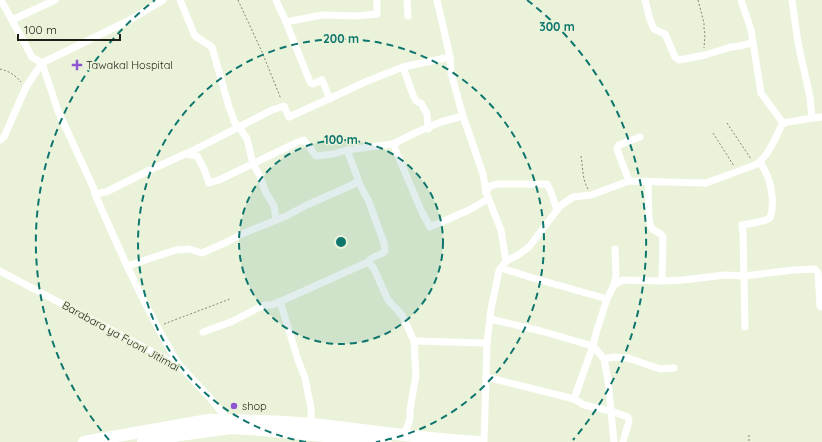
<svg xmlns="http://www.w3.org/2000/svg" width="822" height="442" font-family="Quicksand,sans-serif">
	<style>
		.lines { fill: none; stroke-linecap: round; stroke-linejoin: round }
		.path { stroke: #818775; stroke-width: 1; stroke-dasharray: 2 2; stroke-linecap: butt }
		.minor { stroke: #fff; stroke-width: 7 }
		.primary { stroke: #fff; stroke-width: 12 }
		.ring { fill: none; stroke: #0f766e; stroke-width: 2; stroke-dasharray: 7 5 }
		.poi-dot { fill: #8f58d0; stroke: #eaf3d9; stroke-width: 1.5 }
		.labels { text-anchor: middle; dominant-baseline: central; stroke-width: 3; stroke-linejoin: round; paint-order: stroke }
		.poi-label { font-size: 11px; fill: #1d2016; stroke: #eaf3d9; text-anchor: start }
		.street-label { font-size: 11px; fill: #1d2016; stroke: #eaf3d9 }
		.centre { fill: #0f766e; stroke: #eaf3d9; stroke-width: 2 }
		.ring-label { font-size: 12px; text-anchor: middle; font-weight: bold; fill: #0f766e; stroke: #eaf3d9; stroke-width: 3; stroke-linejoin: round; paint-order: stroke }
	</style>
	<rect width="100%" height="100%" fill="#eaf3d9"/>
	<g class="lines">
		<g class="path">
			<path d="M238 0 262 52 281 99"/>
			<path d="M698 0 704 23V28L705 34 704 48"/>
			<path d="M0 69C9 71 15 75 21 82"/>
			<path d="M727 123 751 159"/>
			<path d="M713 133 734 166"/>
			<path d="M581 156C583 167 582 179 588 189"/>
			<path d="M164 324 230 299"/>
			<path d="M749 435V442"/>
		</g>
		<g class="minor">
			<path d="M1 0 32 57 42 63 58 111 94 189 95 194C111 231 127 267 145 303 156 325 167 347 181 367"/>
			<path d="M180 0 195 36 212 47 229 107 235 123 239 127 247 139 253 164 259 174 266 193 274 206 276 220"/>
			<path d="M276 0 286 22 310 82 313 84 322 80 330 99"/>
			<path d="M407 0 408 16"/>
			<path d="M645 0 650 20 654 29 665 34 675 57 679 60 705 55 731 47 739 46 752 43"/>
			<path d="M741 0 751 30 761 93 783 123"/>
			<path d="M792 0 798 43 810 97 812 118"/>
			<path d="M12 20 55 0"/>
			<path d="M286 22 322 15 356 16 377 14V0"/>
			<path d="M450 57 451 73 463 116 483 174 486 192 501 230 506 261"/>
			<path d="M403 67 413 95 416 101 421 103 427 114 428 129"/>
			<path d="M783 123 812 118 822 117"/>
			<path d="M0 140 4 137 26 87 42 63 130 20 163 0"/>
			<path d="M393 144 421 210 430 227 469 210 488 199"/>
			<path d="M186 154 197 156 204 169 209 183 219 180 298 142 304 140 316 156 333 154 347 150 393 144 417 132 441 122 463 116"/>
			<path d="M629 181 618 152 617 149 619 145 640 137"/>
			<path d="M648 181C649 191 647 218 651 227 653 232 660 231 663 237L662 281"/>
			<path d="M486 192 490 186 498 184H547L551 192 557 210"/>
			<path d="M95 194 106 192 152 169 192 151 272 110 284 106 289 117 333 97 365 82 403 67 450 57 437 0"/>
			<path d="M368 262 373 267 379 280 388 300 402 315 414 341 416 375 410 410V419L404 435"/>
			<path d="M127 266 176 250 189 249 202 253 227 242 244 233 284 217 307 205 352 185 358 181V179L347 150"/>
			<path d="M501 268 533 278 607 299"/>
			<path d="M0 271 181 367 210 398 228 420 229 422"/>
			<path d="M614 285 616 276 615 249"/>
			<path d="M278 302 281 304 283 311 298 360 305 378 311 408V424"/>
			<path d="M490 319 541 331 593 346 574 399"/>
			<path d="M745 327 743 233 742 225C752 223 761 223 770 218 774 207 772 191 769 180 767 174 763 167 760 162"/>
			<path d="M203 332 231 322 264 305H272L295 295 368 262C373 254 380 257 385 251L384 243 369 202 358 181"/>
			<path d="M414 341 487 343"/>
			<path d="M604 359 613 357 628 358 660 369 674 368"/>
			<path d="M486 377 574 399 584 405 611 411 628 417 629 421 623 442"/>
			<path d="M484 442 487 343 491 309 499 271 506 261 518 255 529 247 560 206 573 197 591 195 629 181 706 183 755 165C769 157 775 137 783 123"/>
			<path d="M614 442 608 380 604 359 593 346 596 333 607 299 614 285 623 280 662 281 683 280 725 275 744 276 794 270 815 269 818 273 820 306 822 307"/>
		</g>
		<g class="primary">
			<path d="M84 442 208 420C243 420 278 421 312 424 368 430 423 439 479 442"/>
			<path d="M143 442 180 435 230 428 263 430 385 442"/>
		</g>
	</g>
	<circle cx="341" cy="242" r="102" fill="#0f766e" fill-opacity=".12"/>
	<g class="ring">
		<circle cx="341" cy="242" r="102"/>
		<path d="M306 442A203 203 0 1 1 376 442"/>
		<path d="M109 440A305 305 0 0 1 155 0M527 0A305 305 0 0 1 573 440"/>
	</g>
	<g class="poi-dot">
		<path d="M75 59h4v4h4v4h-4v4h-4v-4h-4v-4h4z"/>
		<circle cx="234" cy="406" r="4"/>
	</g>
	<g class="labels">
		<g class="poi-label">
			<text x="86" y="65">Tawakal Hospital</text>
			<text x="242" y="406">shop</text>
		</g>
		<g class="street-label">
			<text transform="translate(121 336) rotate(29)">Barabara ya Fuoni Jitimai</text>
		</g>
	</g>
	<circle cx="341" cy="242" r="6" class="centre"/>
	<g class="ring-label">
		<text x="557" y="31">300 m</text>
		<text x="341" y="43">200 m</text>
		<text x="341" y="144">100 m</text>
	</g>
	<path d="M18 34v6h102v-6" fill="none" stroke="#1d2016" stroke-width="2"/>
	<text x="24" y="34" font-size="12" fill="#1d2016" stroke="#eaf3d9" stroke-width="3" paint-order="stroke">100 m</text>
</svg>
